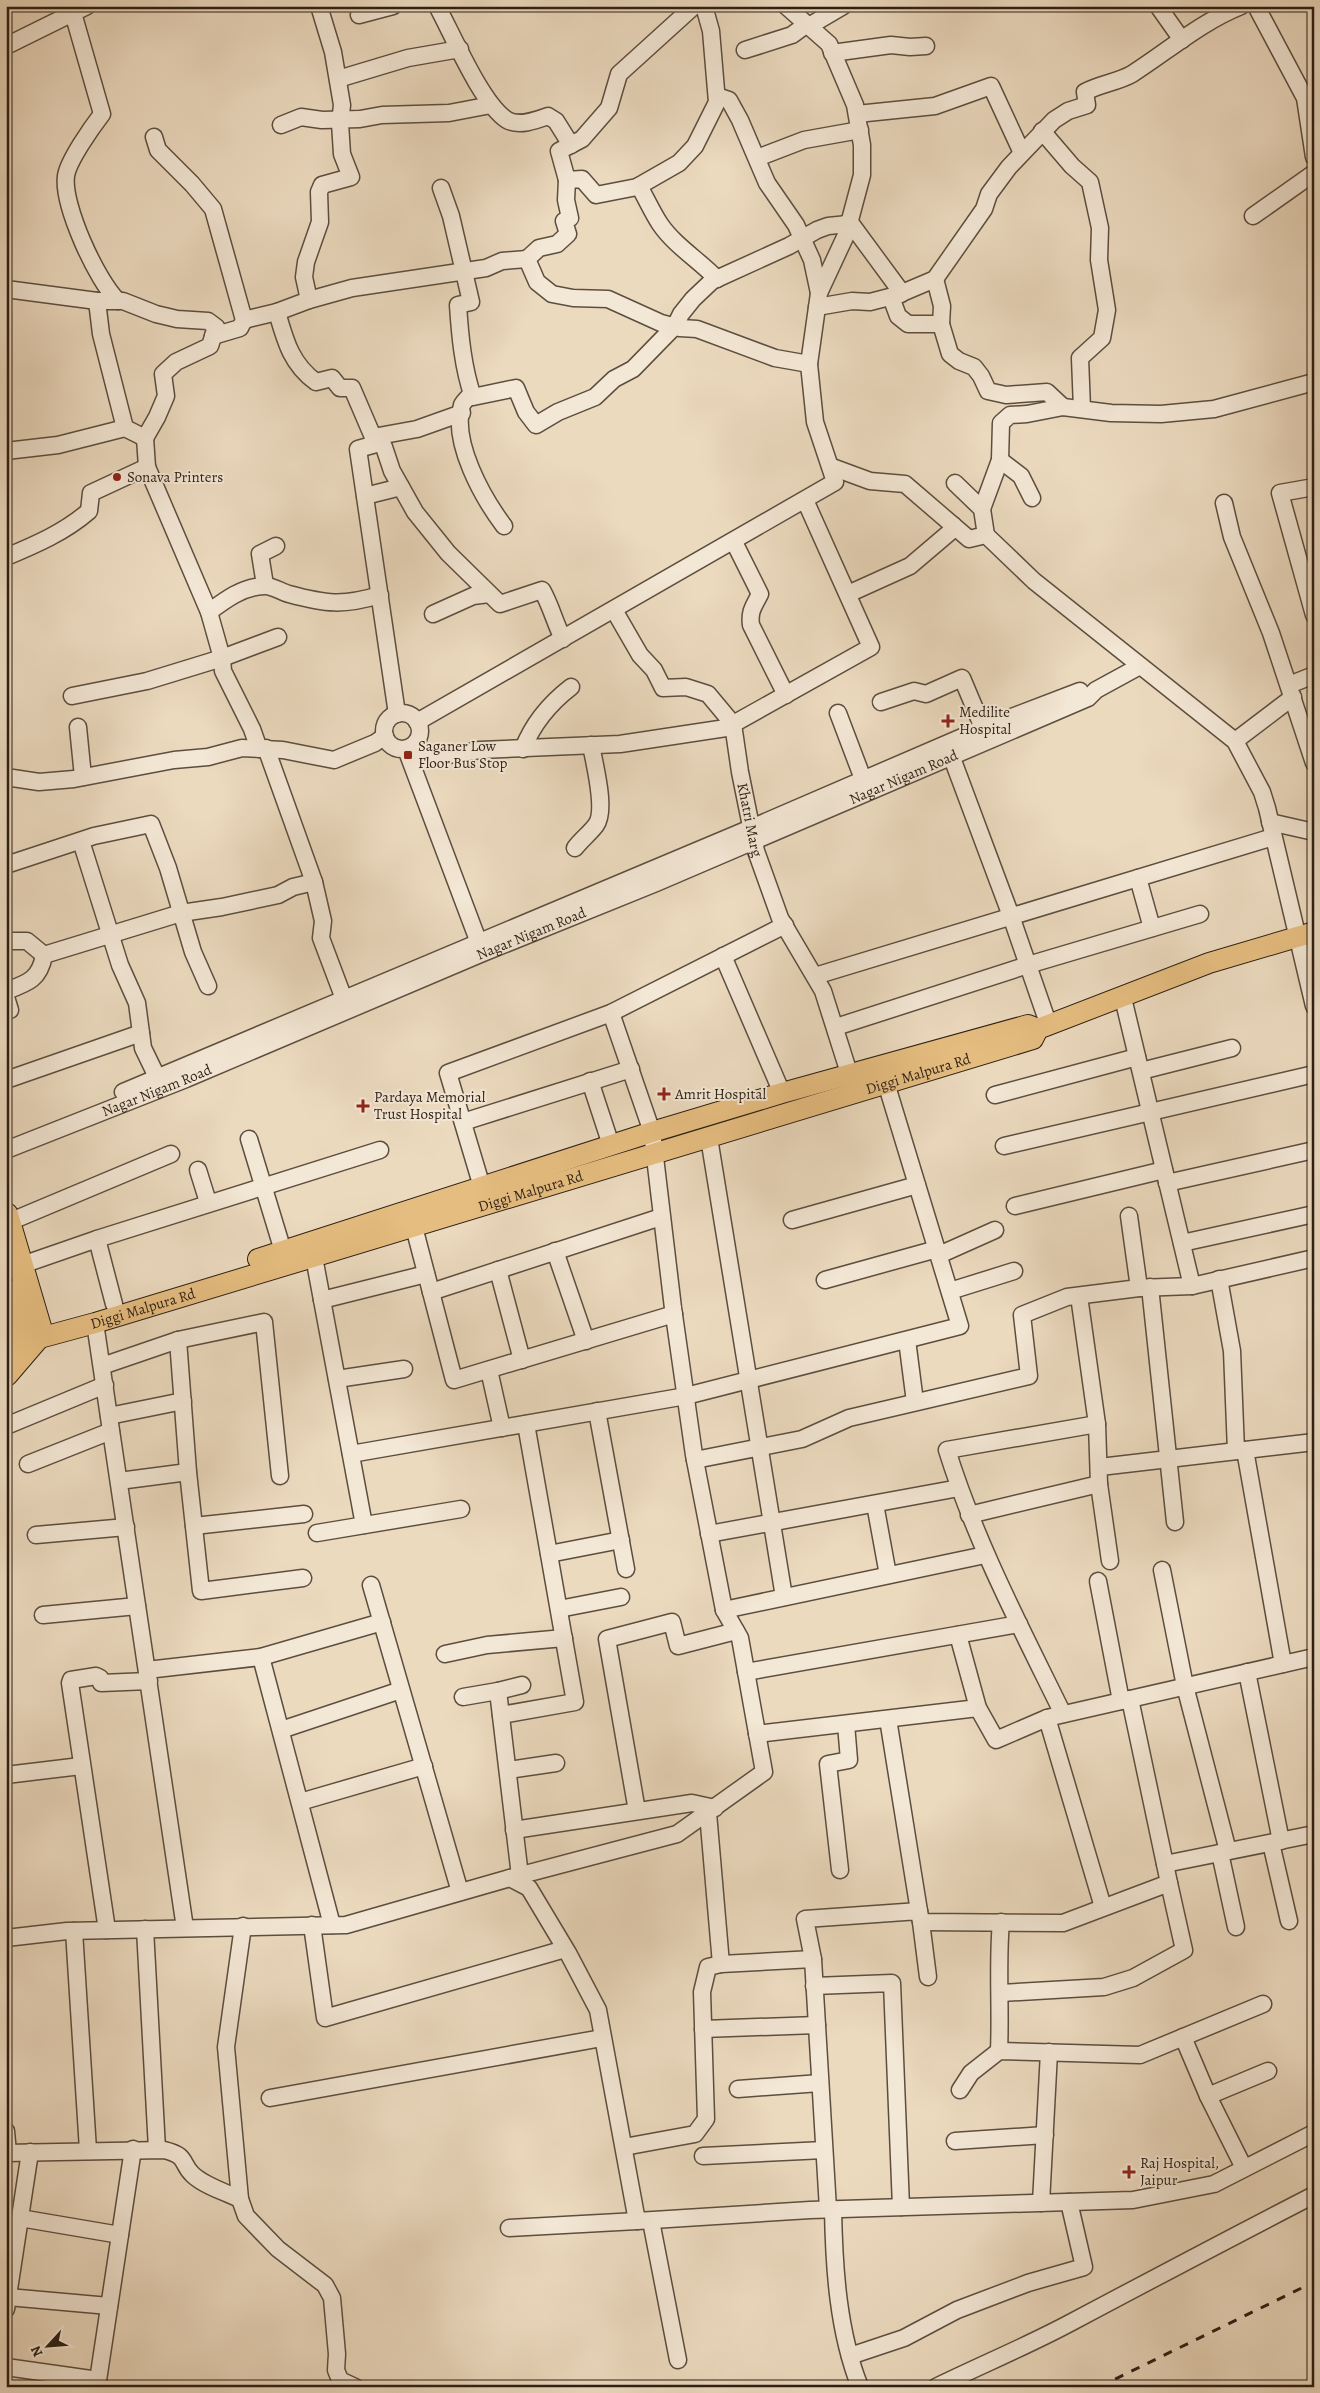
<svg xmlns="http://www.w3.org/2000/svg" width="1320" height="2393" font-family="Alegreya,serif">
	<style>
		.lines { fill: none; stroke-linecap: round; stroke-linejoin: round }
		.minor-casing { stroke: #5c4e3f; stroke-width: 19 }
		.major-casing { stroke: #2c1f14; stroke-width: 22 }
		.highway-casing { stroke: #2c1f14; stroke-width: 26 }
		.minor { stroke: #f3e7d5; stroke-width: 16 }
		.major { stroke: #e6bd80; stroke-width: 20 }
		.highway { stroke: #e6bd80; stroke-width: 24 }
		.rail { stroke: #2c1f14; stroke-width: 3; stroke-dasharray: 9 9; stroke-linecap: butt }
		.poi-dot { fill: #8f2418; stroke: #f3e7d5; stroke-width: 2 }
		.labels { text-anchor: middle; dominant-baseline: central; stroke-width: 4; stroke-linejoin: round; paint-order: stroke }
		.poi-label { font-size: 15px; fill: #2c1f14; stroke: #f3e7d5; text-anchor: start }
		.street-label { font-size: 15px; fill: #2c1f14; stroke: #f3e7d5 }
	</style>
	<rect width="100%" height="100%" fill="#ecdabf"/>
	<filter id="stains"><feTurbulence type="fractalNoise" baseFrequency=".004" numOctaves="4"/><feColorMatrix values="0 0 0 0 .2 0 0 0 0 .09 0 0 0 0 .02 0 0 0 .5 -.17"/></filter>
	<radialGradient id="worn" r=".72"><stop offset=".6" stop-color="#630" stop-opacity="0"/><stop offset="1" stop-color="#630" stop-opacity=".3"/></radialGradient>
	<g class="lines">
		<defs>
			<g id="minor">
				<path d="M319 6 333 52 342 105 340 123 342 154 351 177 322 185 319 192 320 222 306 262 304 277 309 300 277 312C285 340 291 364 316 382L332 378 340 388H352L376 444 358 449 397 714"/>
				<path d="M437 6C453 35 481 103 507 120 519 127 537 120 548 116L556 121 571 145"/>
				<path d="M694 6 619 74 609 108 582 139 559 151 567 180 582 179 596 195 637 187 679 163 695 146 717 102 711 31 704 6"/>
				<path d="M1158 6 1182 40"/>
				<path d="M1256 6 1305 98 1314 157"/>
				<path d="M73 13 102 114C92 127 68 161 66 176 62 205 97 281 118 301"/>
				<path d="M359 15 393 6"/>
				<path d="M809 26 843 6"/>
				<path d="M6 46 87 6"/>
				<path d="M745 50 792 35 807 24"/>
				<path d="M832 53 891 45 910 47 926 46"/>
				<path d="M338 79 408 58 460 49"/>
				<path d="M717 96 729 100 740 120 767 183 796 225 812 260 819 293"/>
				<path d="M857 114 935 106 991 86 1022 153"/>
				<path d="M281 125 301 117 322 120 360 119 382 115 449 113 491 105"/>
				<path d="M1042 131 1072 166 1090 182 1100 228 1099 260 1107 310 1102 338 1080 358 1082 409"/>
				<path d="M154 137 158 150 192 184 213 209 244 320 240 328 213 336"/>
				<path d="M757 158 804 140 860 130"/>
				<path d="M567 180 566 200 570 218 564 221 568 234 557 244 539 248 527 259 537 282 552 294 573 298 608 299 661 323 680 328 697 329 775 358 809 364"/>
				<path d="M639 186C646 198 652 212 660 224 675 246 699 260 717 279"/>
				<path d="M441 188 451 216 471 302 458 305C460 336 463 368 473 397L516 388 526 412 536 425 558 412 595 397 614 379 633 369 675 326 681 314 693 299 712 281 789 246 817 230 828 226 848 224"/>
				<path d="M1253 216 1314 173"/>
				<path d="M849 221 902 293 935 279 984 209 989 194 1009 167 1054 120 1068 111 1087 105 1085 92C1100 84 1118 82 1132 74 1168 51 1201 22 1241 6"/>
				<path d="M935 279 942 306 941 324"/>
				<path d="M6 289 97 301H123L156 314 177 319 208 321 216 327 210 346 176 362 163 374 166 396 157 417 145 438 125 428"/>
				<path d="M891 297 898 316 908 324H941L950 354 959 361 974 367 981 376 988 391 1006 395 1047 392 1063 407"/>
				<path d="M309 300 352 288 486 268 502 261 527 259"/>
				<path d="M817 307 852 301 870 302 901 294"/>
				<path d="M244 320 277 312"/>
				<path d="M472 393C469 397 464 401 462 405 451 442 483 498 504 526"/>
				<path d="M373 437 384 447 392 471 415 512 448 553 500 604 542 590C551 606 555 623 563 639"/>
				<path d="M373 437 417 429 462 413"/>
				<path d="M145 438 147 467"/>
				<path d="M6 451 58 445 125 428 101 334 97 301"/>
				<path d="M1000 460 1021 476 1032 498"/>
				<path d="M832 467 870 481 905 484 969 539 986 535 1034 581 1235 741 1262 792 1267 808 1314 1006"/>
				<path d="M955 483 982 509 986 535"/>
				<path d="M1314 487 1280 493 1314 615"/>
				<path d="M365 496 401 487"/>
				<path d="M1224 503 1232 537 1271 633 1314 763"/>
				<path d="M982 509 1000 460 1001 423 1010 415 1027 414 1063 407 1111 413 1161 414 1214 409 1314 382"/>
				<path d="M734 542 760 594C754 606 749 611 751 625L786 695"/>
				<path d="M6 557C35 545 65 532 89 511L91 493 147 467 209 612 222 658 223 671 252 729 259 749"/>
				<path d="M265 585 260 554 276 546"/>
				<path d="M848 594 910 566 950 532 953 525"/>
				<path id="s1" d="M614 610 640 655 654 670 663 688 686 687 708 694 733 724 740 772 756 851 780 918 823 991 849 1073"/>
				<path d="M209 612C225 600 242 587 264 586 272 585 281 592 289 594 326 604 343 606 380 595"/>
				<path d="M433 614 473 596 489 594"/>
				<path d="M1289 685 1314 675"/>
				<path d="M72 696 147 681 222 658 278 637"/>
				<path d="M881 702 914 691 926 694 962 678 983 728"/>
				<path d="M838 713 863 779"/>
				<circle cx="402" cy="731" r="18"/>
				<path d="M417 722 835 482 815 422 809 364 819 293 846 235 862 175V145L855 105 829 44 786 6"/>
				<path d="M78 727 83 777"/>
				<path d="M1235 741 1293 697"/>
				<path d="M266 748 314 882"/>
				<path d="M406 749 482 951"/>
				<path d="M523 749C533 723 549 704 571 687"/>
				<path d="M952 758 1011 916 1049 1026"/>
				<path d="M411 761 480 750 620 744 726 728 871 647 805 500"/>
				<path d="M6 777 39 782 74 779 174 760 208 757 242 748 283 750 334 760 375 743 385 736"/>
				<path d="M1270 822 1314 832"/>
				<path d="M81 841 120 965 137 1003 143 1048 157 1077"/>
				<path d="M575 848C581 840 590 833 596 825 607 810 594 763 591 745"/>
				<path d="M6 865 94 836 151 824 168 868 193 952 208 986"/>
				<path d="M1138 878 1152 928"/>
				<path d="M6 941H27L44 955"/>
				<path d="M723 956 782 1093"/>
				<path d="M815 976 1273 837"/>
				<path d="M6 991C28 983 40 979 44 955L181 913 222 907 278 895 293 887 314 882 323 921 321 938 344 999"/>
				<path d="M6 997 10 1010"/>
				<path d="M1123 998 1192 1286"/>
				<path d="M836 1027 1028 965 1200 914"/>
				<path d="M1141 1071 1232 1048"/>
				<path d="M6 1080 141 1033"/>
				<path d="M590 1081 611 1145"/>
				<path d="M123 1092 765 822 983 728 1080 691"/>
				<path d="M995 1095 1137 1057"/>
				<path d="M463 1122 631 1069"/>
				<path d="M709 1138 784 1597"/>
				<path d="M249 1139 283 1251"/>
				<path d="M1004 1146 1314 1074"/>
				<path id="s2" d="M6 1150 186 1079 483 953 656 883 1088 698 1096 690 1140 666"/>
				<path d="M198 1170 208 1202"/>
				<path d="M1167 1183 1314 1150"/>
				<path d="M482 1187 448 1073 611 1013 785 925"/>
				<path d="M1015 1206 1164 1170"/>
				<path d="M1129 1216 1139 1288"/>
				<path d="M792 1220 917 1185"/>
				<path d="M9 1222 171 1154"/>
				<path d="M414 1227 454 1380 674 1314"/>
				<path d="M1182 1243 1314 1214"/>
				<path d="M555 1251 586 1341"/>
				<path d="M939 1255 995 1230"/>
				<path d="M314 1257 364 1525"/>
				<path d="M22 1265 97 1239"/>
				<path d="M498 1270 522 1360"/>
				<path d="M1219 1279 1232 1351 1236 1451"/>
				<path d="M825 1280 937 1249"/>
				<path d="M1150 1287 1175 1522"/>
				<path d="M950 1291 1014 1271"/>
				<path d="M431 1292 661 1217"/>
				<path d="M1079 1296 1097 1424 1099 1484 1110 1561"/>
				<path d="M322 1300 426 1274"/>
				<path d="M114 1304 97 1239 380 1150"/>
				<path d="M95 1323 185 1928"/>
				<path d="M178 1340 188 1472 201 1591 303 1578"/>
				<path d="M907 1340 915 1402"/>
				<path d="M102 1366 178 1340 264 1322 280 1476"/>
				<path d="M489 1370 502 1428"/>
				<path d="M337 1379 404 1369"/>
				<path d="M597 1411 626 1569"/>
				<path d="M109 1416 183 1401"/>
				<path d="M6 1426 105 1385"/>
				<path d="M1245 1450 1283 1664"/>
				<path d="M351 1454 686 1396 960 1326 883 1073"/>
				<path d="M695 1460 802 1439 849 1418 1029 1376 1022 1315 1067 1297 1139 1288 1192 1286 1314 1258"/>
				<path d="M28 1464 111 1431"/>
				<path d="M1100 1467 1314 1442"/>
				<path d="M119 1481 188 1472"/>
				<path d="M875 1504 888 1575"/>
				<path d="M969 1515 1099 1484"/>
				<path d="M194 1526 304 1514"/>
				<path d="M317 1533 461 1509"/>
				<path d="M709 1534 959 1488"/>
				<path d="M36 1535 126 1527"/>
				<path d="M549 1554 621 1540"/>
				<path d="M1162 1570 1185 1686 1228 1851"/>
				<path d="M1098 1581 1121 1701"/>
				<path d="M371 1585 460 1892"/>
				<path d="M559 1609 621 1597"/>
				<path d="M724 1610 985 1555"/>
				<path d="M43 1615 137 1606"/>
				<path d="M958 1635 978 1708 996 1740 1047 1718 1314 1657"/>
				<path d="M445 1654 487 1645 564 1638"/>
				<path d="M261 1657 332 1925"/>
				<path d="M147 1670 261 1657 382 1622"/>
				<path d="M746 1672 1019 1624"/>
				<path d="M1247 1672 1281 1841"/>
				<path d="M498 1691 522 1685"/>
				<path d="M463 1697 498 1691 520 1876"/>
				<path d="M1063 1714C1021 1628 976 1543 947 1450L1097 1424"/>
				<path d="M501 1715 575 1702 526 1424"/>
				<path d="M1047 1718 1103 1907"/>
				<path d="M888 1719 919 1911"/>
				<path d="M281 1730 401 1690"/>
				<path d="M757 1734 978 1708"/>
				<path d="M508 1770 556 1763"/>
				<path d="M6 1775 81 1766"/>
				<path d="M300 1802 424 1766"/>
				<path d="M637 1811 607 1639 672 1622 678 1646 736 1631"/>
				<path d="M708 1813 721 1964"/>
				<path d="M514 1830 692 1803 715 1808"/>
				<path d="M1271 1843 1289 1921"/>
				<path d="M1220 1853 1236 1927"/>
				<path d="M1165 1864 1314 1834"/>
				<path d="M840 1870 828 1764 849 1760 846 1724"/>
				<path d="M510 1878 677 1834 764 1772 740 1638 724 1610 694 1455 673 1308 652 1132 611 1013"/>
				<path d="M921 1922 928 1977"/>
				<path d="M312 1925 325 2018 565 1949"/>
				<path d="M243 1926 226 2047 240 2199 246 2216 278 2249 325 2285 332 2298 337 2354 336 2370 340 2380 355 2387"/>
				<path d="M145 1929 157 2149"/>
				<path d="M107 1930 70 1683 71 1680 96 1676 100 1678 101 1683 149 1681"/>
				<path d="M74 1931 88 2150"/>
				<path d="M6 1938 67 1931 346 1925 510 1878 529 1888 568 1953 598 2010 637 2221 810 2210 1133 2200 1214 2184 1314 2133"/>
				<path d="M814 1986 892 1983 901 2207"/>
				<path d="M1001 1993 1104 1987 1133 1978 1184 1950 1169 1883"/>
				<path d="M703 2029 817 2025"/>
				<path d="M1183 2037 1208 2096 1244 2168"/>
				<path d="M999 2051C1001 2008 997 1964 1001 1922"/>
				<path d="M738 2089 820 2083"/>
				<path d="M960 2090 971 2073 999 2051 1140 2055 1263 2004"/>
				<path d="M1208 2096 1268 2071"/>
				<path d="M270 2098 602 2038"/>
				<path d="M6 2131 8 2153"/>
				<path d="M955 2141 1045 2135"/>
				<path d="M624 2147 695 2134 706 2119 702 1992 708 1967 721 1964 813 1959"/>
				<path d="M6 2153 164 2150C189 2156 180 2163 193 2175 205 2186 225 2192 240 2199"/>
				<path d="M703 2156 824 2150"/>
				<path d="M1041 2203 1049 2052"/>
				<path d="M828 2209 813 1959 805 1919 919 1911 921 1922 1063 1923 1169 1883 1130 1699"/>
				<path d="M833 2209C834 2268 838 2332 860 2387"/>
				<path d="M20 2218 120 2235"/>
				<path d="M651 2221 678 2360"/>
				<path d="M509 2228 637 2221"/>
				<path d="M8 2297 109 2306"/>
				<path d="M6 2309 30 2152"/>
				<path d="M850 2356 904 2338 957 2310 1028 2283 1084 2267 1069 2202"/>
				<path d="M6 2367 98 2380"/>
				<path d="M97 2387 133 2149"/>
				<path d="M936 2387C981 2365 1027 2346 1070 2323 1151 2280 1232 2237 1314 2195"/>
			</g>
			<g id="major">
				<path d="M258 1259 652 1132 782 1093 1028 1025 1038 1029"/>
				<path id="s3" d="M23 1334 36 1339 95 1323 1033 1039 1038 1029 1209 963 1314 932"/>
			</g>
			<g id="highway">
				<path d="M6 1215 39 1327 36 1339 6 1374"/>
				<path d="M6 1347C21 1327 27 1317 17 1292"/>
			</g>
		</defs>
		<use href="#minor" class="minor-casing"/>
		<use href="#major" class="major-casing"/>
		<use href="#highway" class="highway-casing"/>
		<use href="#minor" class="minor"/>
		<use href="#major" class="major"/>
		<use href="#highway" class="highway"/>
		<path class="rail" d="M1099 2387 1314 2282"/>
	</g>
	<g class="poi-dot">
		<circle cx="117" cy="477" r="5"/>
		<path d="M945.5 713.5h5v5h5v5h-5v5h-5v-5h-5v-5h5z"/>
		<rect x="403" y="750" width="10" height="10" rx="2.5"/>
		<path d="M661.5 1086.5h5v5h5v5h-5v5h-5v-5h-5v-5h5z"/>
		<path d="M360.5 1098.5h5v5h5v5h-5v5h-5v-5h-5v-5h5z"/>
		<path d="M1126.5 2164.5h5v5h5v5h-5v5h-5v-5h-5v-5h5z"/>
	</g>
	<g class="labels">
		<g class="poi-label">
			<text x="127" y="477">Sonava Printers</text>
			<text x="959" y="712">Medilite<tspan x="959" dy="17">Hospital</tspan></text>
			<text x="418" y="746">Saganer Low<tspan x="418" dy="17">Floor Bus Stop</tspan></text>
			<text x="675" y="1094">Amrit Hospital</text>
			<text x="374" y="1097">Pardaya Memorial<tspan x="374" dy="17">Trust Hospital</tspan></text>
			<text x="1140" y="2163">Raj Hospital,<tspan x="1140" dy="17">Jaipur</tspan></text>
		</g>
		<g class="street-label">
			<text stroke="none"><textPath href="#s2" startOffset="972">Nagar Nigam Road</textPath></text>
			<text stroke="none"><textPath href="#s1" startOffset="275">Khatri Marg</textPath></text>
			<text stroke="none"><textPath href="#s2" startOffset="568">Nagar Nigam Road</textPath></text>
			<text stroke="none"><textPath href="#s3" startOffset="935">Diggi Malpura Rd</textPath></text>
			<text stroke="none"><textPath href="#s2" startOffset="162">Nagar Nigam Road</textPath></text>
			<text stroke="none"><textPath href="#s3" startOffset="530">Diggi Malpura Rd</textPath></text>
			<text stroke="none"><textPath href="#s3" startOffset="125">Diggi Malpura Rd</textPath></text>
		</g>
	</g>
	<rect width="1320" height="2393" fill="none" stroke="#ecdabf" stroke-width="25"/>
	<rect x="8" y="8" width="1305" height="2378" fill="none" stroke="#2c1f14" stroke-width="2.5"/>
	<rect x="12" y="12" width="1295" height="2368" fill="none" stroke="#2c1f14"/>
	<g transform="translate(48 2346) rotate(244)" stroke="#f3e7d5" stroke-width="4" paint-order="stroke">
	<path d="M0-4L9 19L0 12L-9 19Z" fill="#2c1f14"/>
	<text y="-8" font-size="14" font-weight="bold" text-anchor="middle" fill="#2c1f14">N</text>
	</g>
	<rect width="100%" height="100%" filter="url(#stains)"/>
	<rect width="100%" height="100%" fill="url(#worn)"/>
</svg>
